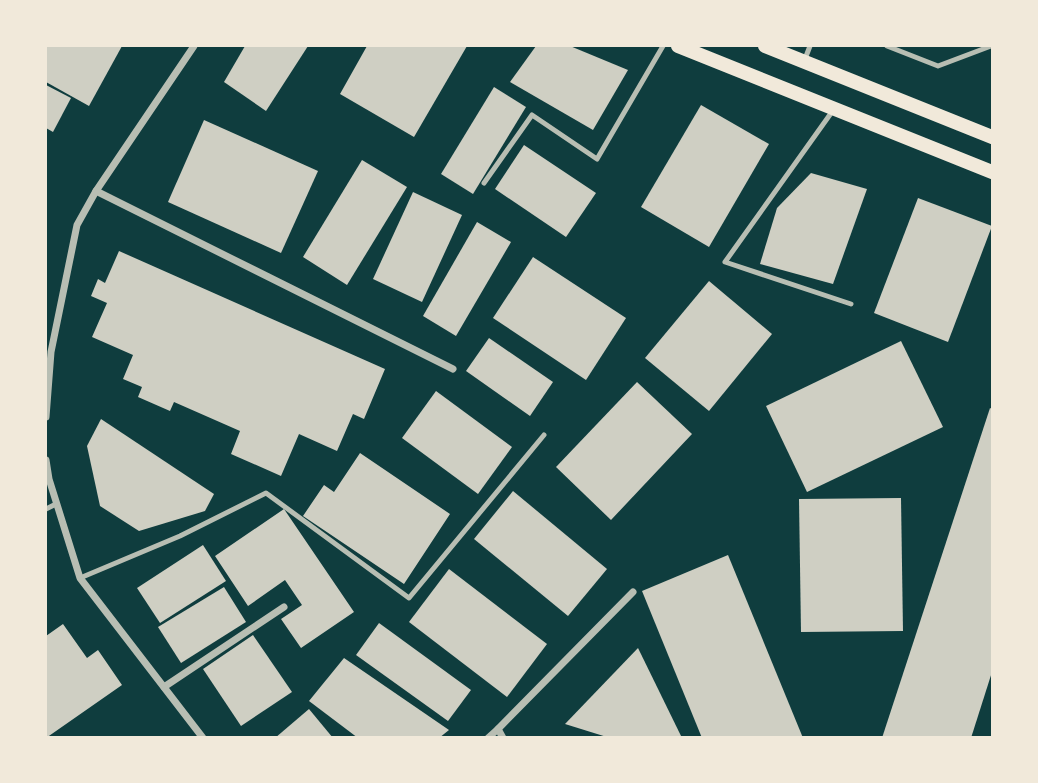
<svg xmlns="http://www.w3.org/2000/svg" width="1038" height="783" font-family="'PT Sans',sans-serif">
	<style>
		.building { fill: #cfcfc3 }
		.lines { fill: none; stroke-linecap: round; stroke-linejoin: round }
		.service { stroke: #b8beb3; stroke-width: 5 }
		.minor { stroke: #b8beb3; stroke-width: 7 }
		.secondary { stroke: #f1e9da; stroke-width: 14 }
	</style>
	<rect width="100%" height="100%" fill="#0f3d3e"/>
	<g class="building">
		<path d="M46 46H122L89 106 46 82Z"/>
		<path d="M245 46H308L266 111 224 82Z"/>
		<path d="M367 46H467L414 137 340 94Z"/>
		<path d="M536 46H570L628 70 593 130 510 82Z"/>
		<path d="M46 85 71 98 53 132 46 128Z"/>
		<path d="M494 87 526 107 473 194 441 174Z"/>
		<path d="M701 105 769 144 709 247 641 207Z"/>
		<path d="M204 120 318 171 281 253 168 202Z"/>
		<path d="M524 145 596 193 566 237 495 189Z"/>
		<path d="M362 160 407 187 347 285 303 257Z"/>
		<path d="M811 173 867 189 833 284 760 264 777 208Z"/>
		<path d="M413 192 462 215 422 302 373 279Z"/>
		<path d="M918 198 992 226 948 342 874 313Z"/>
		<path d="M477 222 511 242 456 336 423 316Z"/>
		<path d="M119 251 385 369 364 419 353 414 337 451 299 434 281 476 231 454 240 431 174 402 170 411 138 397 142 387 123 379 133 355 92 337 107 303 91 296 98 279 105 283Z"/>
		<path d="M533 257 626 318 586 380 493 318Z"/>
		<path d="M709 281 772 334 709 411 645 358Z"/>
		<path d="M489 338 553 382 530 416 466 371Z"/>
		<path d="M901 341 943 427 807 492 766 406Z"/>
		<path d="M637 382 692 434 611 520 556 467Z"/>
		<path d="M436 391 512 447 478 494 402 438Z"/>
		<path d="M990 408 992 409V672L971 738H882Z"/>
		<path d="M101 419 214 494 205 511 139 531 100 506 87 446Z"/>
		<path d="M360 453 450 514 404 584 303 516 324 485 334 492Z"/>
		<path d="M513 491 607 569 568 616 474 539Z"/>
		<path d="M901 498 903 631 801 632 799 499Z"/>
		<path d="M284 509 354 612 301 648 281 619 302 605 285 580 248 606 215 556Z"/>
		<path d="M203 545 226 581 160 623 137 588Z"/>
		<path d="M728 555 803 738H702L642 591Z"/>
		<path d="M449 569 547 644 507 697 409 622Z"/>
		<path d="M224 587 246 622 181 663 158 627Z"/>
		<path d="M379 623 471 690 448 721 356 655Z"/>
		<path d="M63 624 87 658 98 650 122 685 46 738V636Z"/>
		<path d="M253 635 292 692 241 726 203 669Z"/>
		<path d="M638 648 682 738H610L565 724Z"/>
		<path d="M344 658 449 730 439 738H358L309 701Z"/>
		<path d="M309 709 333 738H275Z"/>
	</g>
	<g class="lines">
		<g class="service">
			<path d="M887 46 938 66 991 46"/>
			<path d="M805 59 810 46"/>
			<path d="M834 109 725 262 851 304"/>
			<path d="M484 183 532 115 597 159 663 46"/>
			<path d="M46 509 56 504"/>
			<path d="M80 578 180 536 266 493 409 598 544 435"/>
		</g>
		<g class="minor">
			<path d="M96 191 453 369"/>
			<path d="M46 417 51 352 77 225 96 191 194 46"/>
			<path d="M46 460 49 479 80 578 203 738"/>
			<path d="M164 687 284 607"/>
			<path d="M498 729 633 592"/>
			<path d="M488 738 498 729 503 738"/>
		</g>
		<g class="secondary">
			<path d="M678 46 992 172"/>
			<path d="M765 46 992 137"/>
		</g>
	</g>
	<rect width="1038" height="783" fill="none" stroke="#f1e9da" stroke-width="94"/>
</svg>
